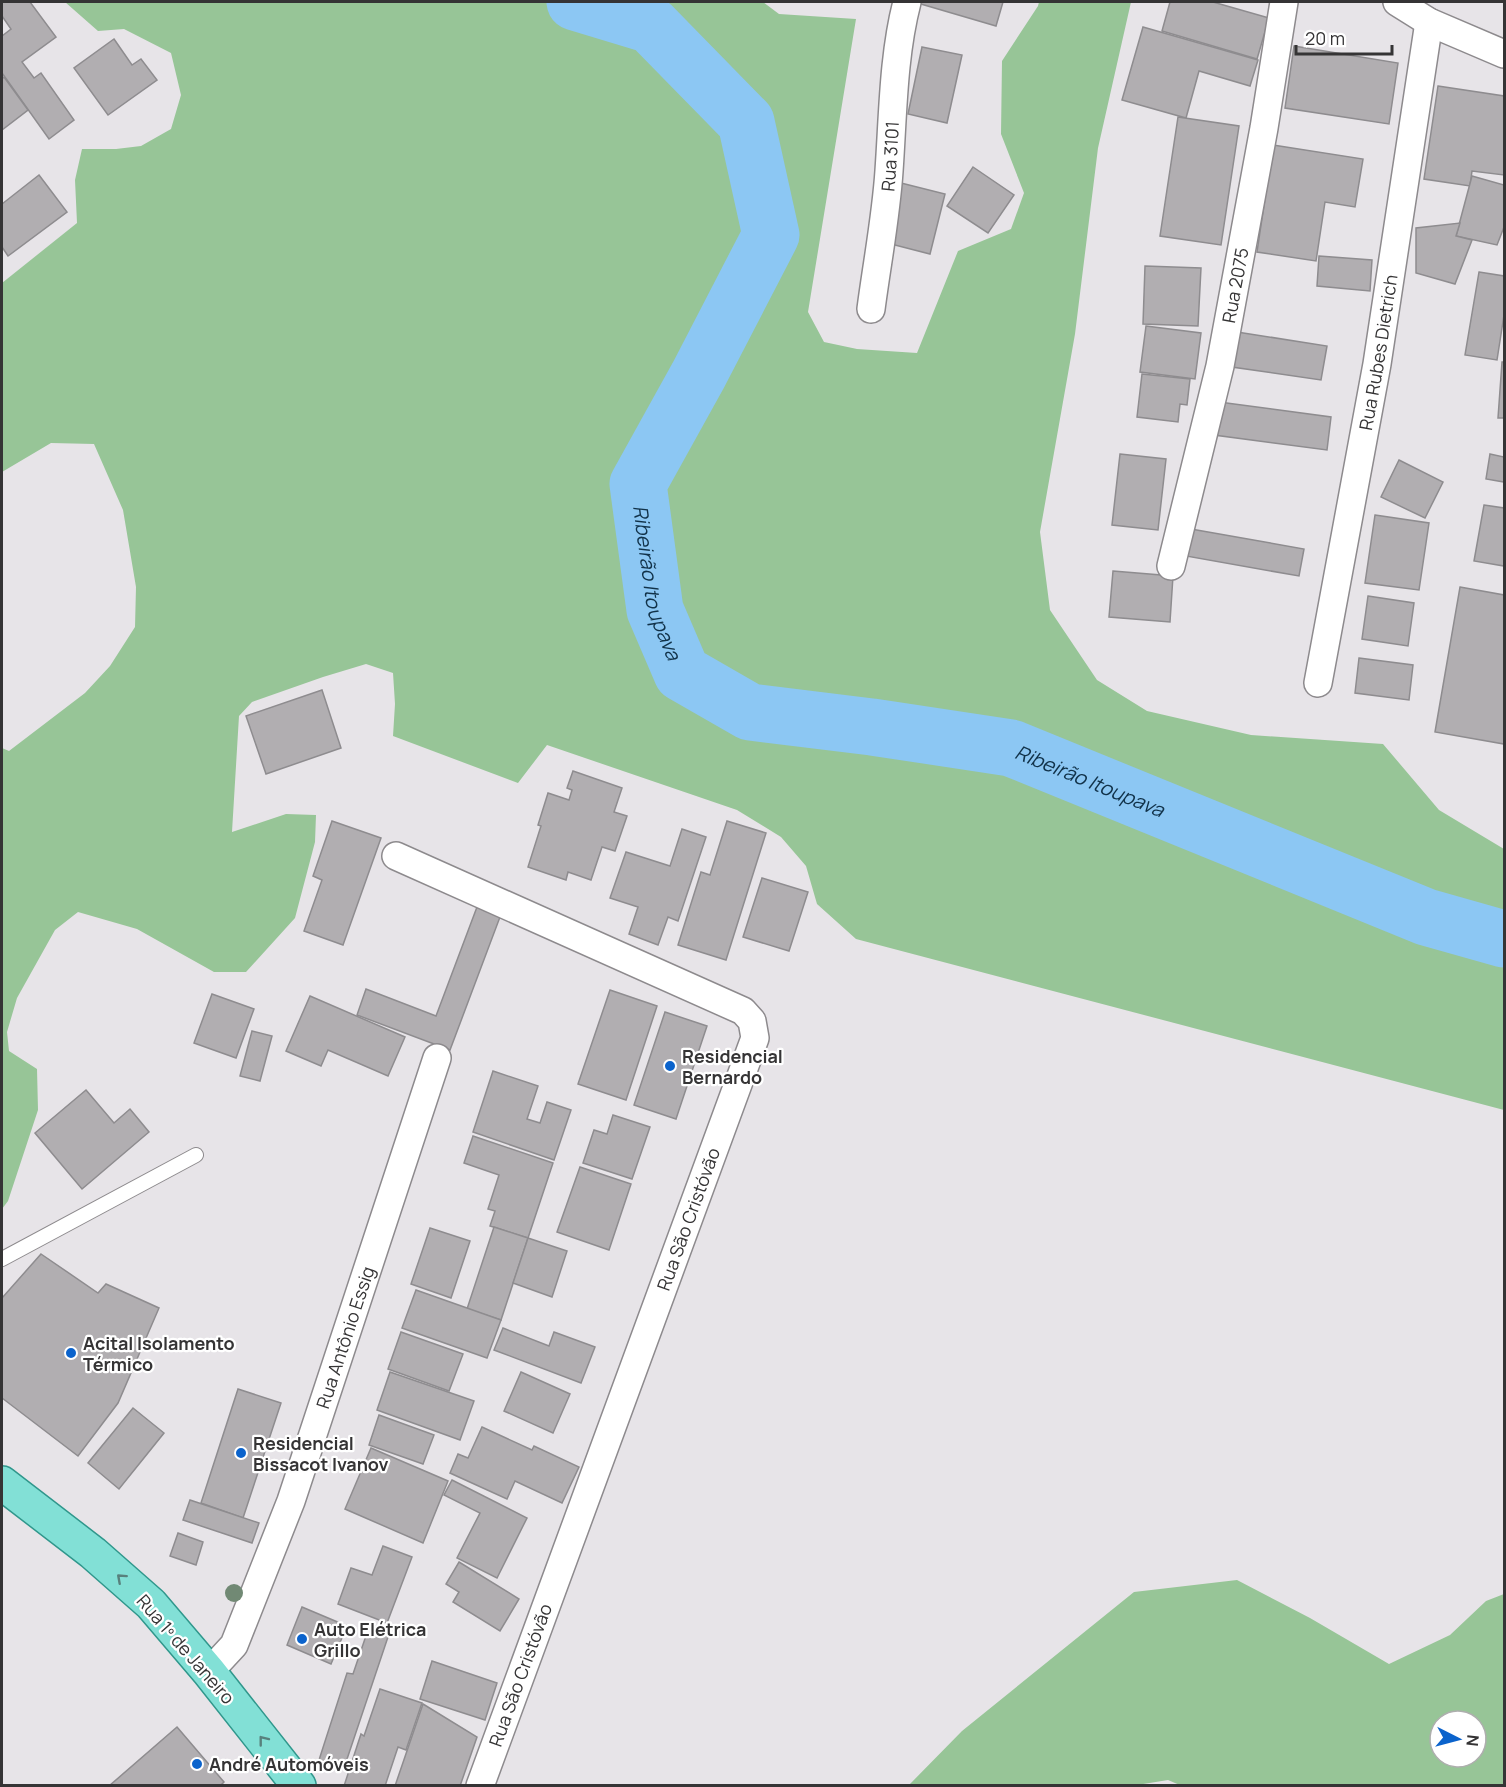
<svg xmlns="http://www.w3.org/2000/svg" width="1506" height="1787" font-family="Manrope,sans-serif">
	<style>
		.green { fill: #97c597; fill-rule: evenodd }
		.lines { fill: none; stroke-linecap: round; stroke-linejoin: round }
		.river { stroke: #8cc7f3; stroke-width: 57 }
		.building { fill: #b1aeb1; stroke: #8e8c8f; stroke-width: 1.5 }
		.service-casing { stroke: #8d8a8d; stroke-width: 16 }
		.minor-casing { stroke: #8d8a8d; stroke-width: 30 }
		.primary-casing { stroke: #30978c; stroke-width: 36 }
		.service { stroke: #fff; stroke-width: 14 }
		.minor { stroke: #fff; stroke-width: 27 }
		.primary { stroke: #82e0d6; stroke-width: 33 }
		.tree { fill: #718974 }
		.oneway { stroke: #58817d }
		.poi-dot { fill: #0b63cc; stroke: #fff; stroke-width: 2 }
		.labels { text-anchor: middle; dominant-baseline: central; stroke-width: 4.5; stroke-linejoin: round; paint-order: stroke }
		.street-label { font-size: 18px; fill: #353435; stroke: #fff }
		.poi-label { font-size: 18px; font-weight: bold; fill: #353435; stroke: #fff; text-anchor: start }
		.water-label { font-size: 20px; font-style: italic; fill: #113249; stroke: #fff }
	</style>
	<rect width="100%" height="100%" fill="#e7e4e8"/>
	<g class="green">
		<path d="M65 2H763L779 14 856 19 808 312 824 342 857 349 917 353 958 251 1011 229 1024 193 1001 134 1002 61 1038 6 1039 2H1131L1098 148 1075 334 1040 532 1050 610 1097 680 1147 711 1251 735 1383 744 1439 810 1504 849V1110L856 939 817 904 806 866 781 837 737 810 547 745 518 783 393 736 395 704 393 673 366 664 323 677 252 702 239 716 232 832 286 814 316 815 315 842 295 918 246 972H214L137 929 78 912 55 930 17 998 7 1032 9 1051 37 1069 38 1110 8 1201 2 1209V748L9 751 85 693 110 666 135 627 136 587 123 510 94 444 51 443 2 472V283L77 223 75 180 82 149H116L141 146 171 129 181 95 171 53 124 29 98 31Z"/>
		<path d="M1237 1580 1310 1618 1389 1664 1450 1635 1486 1601 1504 1594V1785L1182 1786 1168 1780 1131 1786 909 1785 962 1731 1134 1592ZM1440 1721H1476V1757H1440Z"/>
	</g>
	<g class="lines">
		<path class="river" id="s1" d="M575 2 651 25 746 122 771 235 699 374 638 484 655 610 682 673 750 712 872 727 1011 748 1426 917 1504 939"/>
	</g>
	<g class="building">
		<path d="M2 2H30L56 37 22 62 34 78 41 73 74 120 49 139 2 73V36L11 29 2 16Z"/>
		<path d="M914 2H1003L996 26Z"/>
		<path d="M1170 2H1213L1269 18 1257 59 1162 31Z"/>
		<path d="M1143 27 1258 60 1250 86 1199 71 1186 118 1122 100Z"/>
		<path d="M114 39 132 65 141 59 157 80 108 115 74 68Z"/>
		<path d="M1294 46 1398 63 1389 124 1285 108Z"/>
		<path d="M922 47 962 55 947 123 908 114Z"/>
		<path d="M4 77 28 110 2 130V79Z"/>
		<path d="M1438 86 1504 96V175L1472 171 1470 186 1424 179Z"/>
		<path d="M1178 117 1239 126 1221 245 1160 236Z"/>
		<path d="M1273 145 1363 159 1355 207 1325 202 1316 261 1257 252Z"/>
		<path d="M973 167 1014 195 988 233 947 206Z"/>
		<path d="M39 175 67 212 8 256 2 247V204Z"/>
		<path d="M1472 176 1504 185V227L1497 245 1456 236Z"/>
		<path d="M901 183 945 194 930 254 887 243Z"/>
		<path d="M1460 223 1456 236 1472 240 1455 284 1416 273V228Z"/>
		<path d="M1319 256 1372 260 1370 291 1317 286Z"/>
		<path d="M1145 266 1201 268 1198 326 1143 324Z"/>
		<path d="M1479 272 1504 276V315L1497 360 1465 355Z"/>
		<path d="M1146 326 1201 333 1195 379 1140 372Z"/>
		<path d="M1237 332 1327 346 1321 380 1232 367Z"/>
		<path d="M1502 362H1504V418H1498Z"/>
		<path d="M1142 374 1190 379 1187 405 1180 404 1178 422 1137 417Z"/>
		<path d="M1219 402 1331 417 1327 450 1214 435Z"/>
		<path d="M1120 454 1166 459 1158 530 1112 525Z"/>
		<path d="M1490 454 1504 457V482L1486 479Z"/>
		<path d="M1399 460 1443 482 1425 518 1381 497Z"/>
		<path d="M1484 505 1504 508V566L1474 561Z"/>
		<path d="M1375 515 1429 523 1419 590 1365 583Z"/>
		<path d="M1191 529 1304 549 1299 576 1186 556Z"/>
		<path d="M1113 571 1173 576 1170 622 1109 617Z"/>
		<path d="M1460 587 1504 595V744L1435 732Z"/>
		<path d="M1368 596 1414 603 1408 646 1362 639Z"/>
		<path d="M1359 658 1413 665 1409 700 1355 693Z"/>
		<path d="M322 690 341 748 266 774 246 716Z"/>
		<path d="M573 771 622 788 614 812 627 816 615 851 602 847 591 880 568 872 566 880 528 867 541 826 538 825 548 793 569 800 572 790 567 788Z"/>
		<path d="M332 821 381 838 343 945 304 931 322 880 313 876Z"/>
		<path d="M727 821 766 833 726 960 678 945 701 872 710 875Z"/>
		<path d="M682 829 706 837 678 921 668 917 658 945 629 934 638 907 610 898 626 852 670 866Z"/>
		<path d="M762 878 808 892 789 951 743 937Z"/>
		<path d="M477 907 500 917 450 1050 357 1015 366 989 436 1016Z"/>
		<path d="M610 990 657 1006 626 1100 578 1084Z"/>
		<path d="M212 994 254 1009 236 1058 194 1043Z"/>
		<path d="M310 996 405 1037 388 1076 328 1050 321 1066 286 1051Z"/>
		<path d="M665 1012 707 1026 676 1119 634 1105Z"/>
		<path d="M252 1031 272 1036 260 1081 240 1076Z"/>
		<path d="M493 1071 538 1086 527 1119 540 1123 547 1102 571 1110 554 1160 473 1132Z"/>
		<path d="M86 1090 114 1123 130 1109 149 1132 82 1189 35 1133Z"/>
		<path d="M613 1115 650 1127 632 1179 583 1163 594 1130 607 1134Z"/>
		<path d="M473 1136 553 1163 528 1238 490 1226 495 1211 488 1209 499 1175 464 1163Z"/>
		<path d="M580 1167 631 1184 609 1250 557 1232Z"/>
		<path d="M494 1227 528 1238 501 1320 467 1309Z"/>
		<path d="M430 1228 470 1241 451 1298 411 1284Z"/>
		<path d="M528 1238 567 1251 552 1297 513 1283Z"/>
		<path d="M41 1254 98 1293 106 1284 159 1308 118 1403 78 1456 2 1398V1298Z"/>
		<path d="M416 1290 501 1320 487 1358 402 1328Z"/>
		<path d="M503 1328 549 1346 554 1332 595 1347 581 1383 494 1350Z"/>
		<path d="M401 1332 463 1354 449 1391 388 1369Z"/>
		<path d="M390 1372 474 1401 460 1440 377 1410Z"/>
		<path d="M521 1372 570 1394 553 1433 504 1411Z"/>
		<path d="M238 1389 281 1403 243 1518 201 1503Z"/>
		<path d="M133 1408 164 1433 119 1489 88 1463Z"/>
		<path d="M379 1415 434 1435 423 1464 369 1445Z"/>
		<path d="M482 1427 532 1450 534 1446 579 1467 562 1503 515 1481 507 1499 450 1473 458 1454 468 1458Z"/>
		<path d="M371 1448 448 1481 423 1543 345 1509Z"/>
		<path d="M452 1480 527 1518 497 1578 457 1558 480 1513 444 1495Z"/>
		<path d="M190 1500 259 1523 252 1543 183 1520Z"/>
		<path d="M178 1533 203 1542 196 1565 170 1556Z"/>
		<path d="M383 1546 412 1557 387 1623 338 1604 351 1568 372 1575Z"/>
		<path d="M459 1562 519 1599 500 1631 453 1602 459 1592 446 1584Z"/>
		<path d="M302 1607 347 1626 331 1664 287 1645Z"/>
		<path d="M370 1624 390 1631 344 1768 319 1760 347 1673 353 1674Z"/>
		<path d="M432 1661 497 1683 485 1720 420 1699Z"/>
		<path d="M380 1689 422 1703 406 1750 398 1747 385 1786H344L361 1734 364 1736Z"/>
		<path d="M423 1704 477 1737 460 1786H395Z"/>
		<path d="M177 1727 224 1782 220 1786H109Z"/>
	</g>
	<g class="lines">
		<defs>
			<path id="service" d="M2 1259 196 1155"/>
			<g id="minor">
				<path d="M1397 2 1429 22 1504 54"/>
				<path id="s2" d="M871 309C877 263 886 217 889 171 893 115 893 56 907 2"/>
				<path id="s3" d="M1171 566 1220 366 1264 128 1284 2"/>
				<path id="s4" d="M1318 683 1377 364 1429 22"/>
				<path d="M396 856 743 1011 752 1021 755 1038 480 1786"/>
				<path id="s5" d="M209 1672 234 1645 291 1501 437 1058"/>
			</g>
			<path id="primary" d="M2 1483 93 1553 151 1604 209 1672 299 1786"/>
		</defs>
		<use href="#service" class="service-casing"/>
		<use href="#minor" class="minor-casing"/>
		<use href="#primary" class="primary-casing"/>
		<use href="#service" class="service"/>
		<use href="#minor" class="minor"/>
		<use href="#primary" class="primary"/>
	</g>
	<circle class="tree" cx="234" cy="1593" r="9"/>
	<defs><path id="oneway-chevron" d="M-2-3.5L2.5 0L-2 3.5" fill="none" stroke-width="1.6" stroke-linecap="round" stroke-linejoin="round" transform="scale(1.5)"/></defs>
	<g class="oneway">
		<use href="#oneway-chevron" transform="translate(121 1578) rotate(-138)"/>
		<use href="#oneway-chevron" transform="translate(263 1740) rotate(-128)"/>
	</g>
	<g class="poi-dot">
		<circle cx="670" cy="1066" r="6"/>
		<circle cx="71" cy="1353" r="6"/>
		<circle cx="241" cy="1453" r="6"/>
		<circle cx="302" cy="1639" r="6"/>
		<circle cx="197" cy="1764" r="6"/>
	</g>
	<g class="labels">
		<g class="street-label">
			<text stroke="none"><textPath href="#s2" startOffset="154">Rua 3101</textPath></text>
			<text stroke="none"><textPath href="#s3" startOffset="288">Rua 2075</textPath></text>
			<text stroke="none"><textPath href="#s4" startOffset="336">Rua Rubes Dietrich</textPath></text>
			<text transform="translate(688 1219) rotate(-70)">Rua São Cristóvão</text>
			<text stroke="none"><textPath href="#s5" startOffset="364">Rua Antônio Essig</textPath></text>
			<text transform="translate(186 1649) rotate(49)">Rua 1º de Janeiro</text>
			<text transform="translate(520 1675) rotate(-70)">Rua São Cristóvão</text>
		</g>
		<g class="poi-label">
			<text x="682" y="1056">Residencial<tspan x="682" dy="21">Bernardo</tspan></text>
			<text x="83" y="1343">Acital Isolamento<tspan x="83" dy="21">Térmico</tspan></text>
			<text x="253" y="1443">Residencial<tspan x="253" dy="21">Bissacot Ivanov</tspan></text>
			<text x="314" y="1629">Auto Elétrica<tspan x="314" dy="21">Grillo</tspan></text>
			<text x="209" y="1764">André Automóveis</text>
		</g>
		<g class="water-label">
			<text stroke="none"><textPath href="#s1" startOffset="714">Ribeirão Itoupava</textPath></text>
			<text stroke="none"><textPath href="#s1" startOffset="1236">Ribeirão Itoupava</textPath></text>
		</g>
	</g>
	<rect width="1506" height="1787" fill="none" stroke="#353435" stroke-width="6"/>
	<g transform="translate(1458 1739) rotate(96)"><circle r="28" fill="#ffffff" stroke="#aeaeae" stroke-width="1.5"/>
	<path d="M0-4.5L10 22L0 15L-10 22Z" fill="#0b63cc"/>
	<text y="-9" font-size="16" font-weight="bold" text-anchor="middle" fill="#353435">N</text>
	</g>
	<path d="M1296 45v9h96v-9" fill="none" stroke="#353435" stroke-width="3"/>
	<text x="1305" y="45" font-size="18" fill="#353435" stroke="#ffffff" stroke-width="4.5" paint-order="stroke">20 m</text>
</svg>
